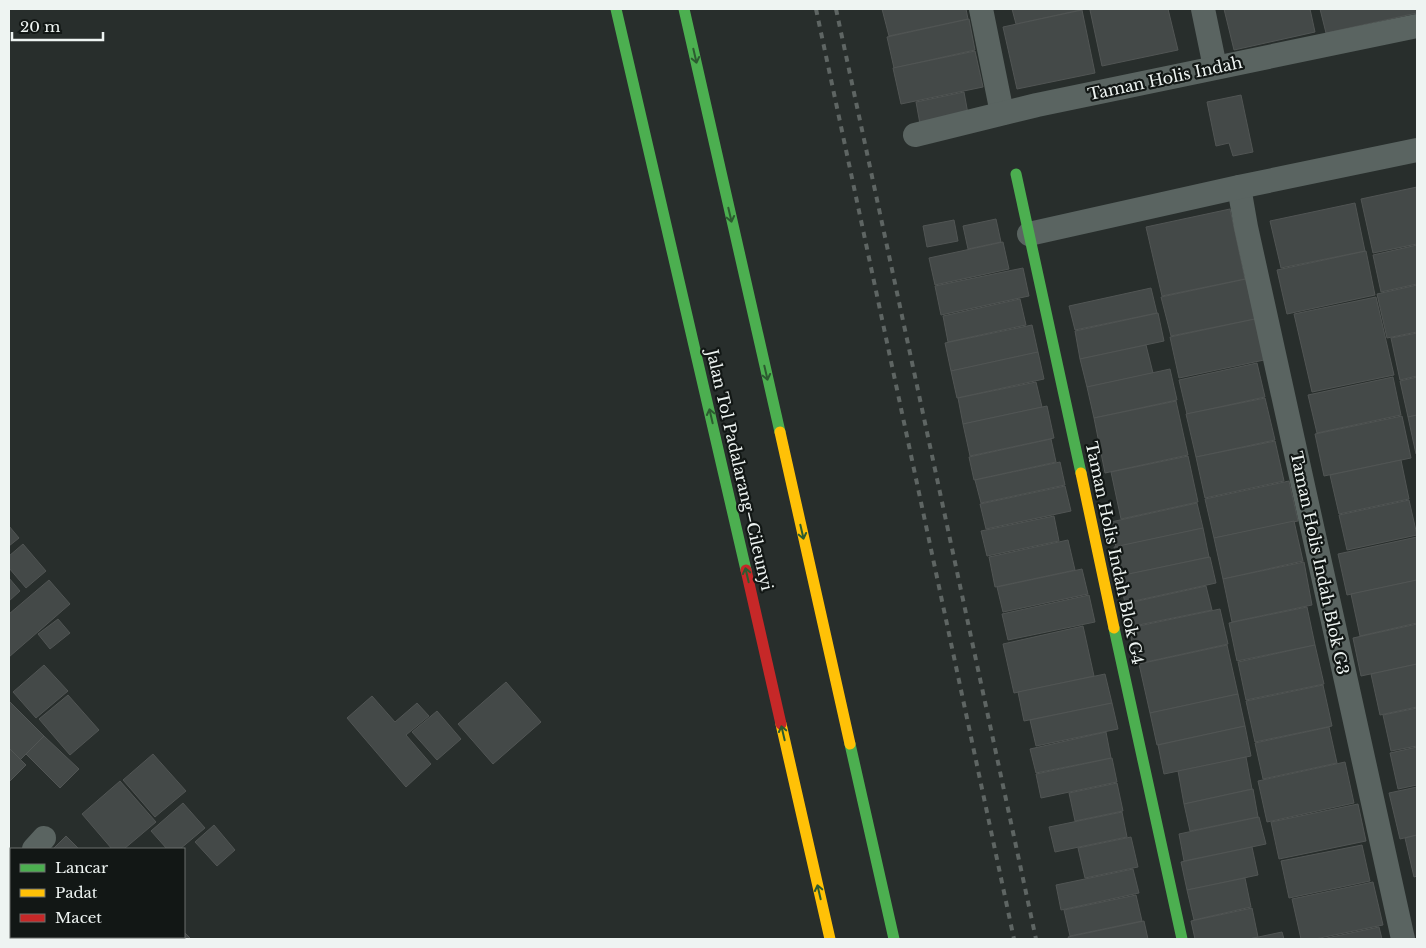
<svg xmlns="http://www.w3.org/2000/svg" width="1426" height="948" font-family="'Libre Baskerville',serif">
	<style>
		.building { fill: #444948; stroke: #515554 }
		.lines { fill: none; stroke-linecap: round; stroke-linejoin: round }
		.street { stroke: #5a6461; stroke-width: 24 }
		.fast { stroke: #4caf50; stroke-width: 11 }
		.slow { stroke: #ffc107; stroke-width: 11 }
		.jam { stroke: #c62828; stroke-width: 11 }
		.rail { stroke: #5e6563; stroke-width: 4; stroke-dasharray: 6 6; stroke-linecap: butt }
		.oneway { stroke: #2c5b30 }
		.labels { text-anchor: middle; dominant-baseline: central; stroke-width: 4.5; stroke-linejoin: round; paint-order: stroke }
		.street-label { font-size: 16px; fill: #eef4f2; stroke: #121715 }
	</style>
	<rect width="100%" height="100%" fill="#282e2c"/>
	<g class="building">
		<path d="M882 9H966L968 19 889 36Z"/>
		<path d="M1012 9H1085L1016 24Z"/>
		<path d="M1094 9H1168L1178 50 1102 66 1090 10Z"/>
		<path d="M1224 9H1310L1315 32 1234 50Z"/>
		<path d="M1320 9H1417V13L1326 33Z"/>
		<path d="M1082 10 1095 73 1017 89 1003 27Z"/>
		<path d="M969 19 975 50 894 68 887 37Z"/>
		<path d="M975 51 983 87 901 104 893 68Z"/>
		<path d="M964 92 968 114 920 124 916 102Z"/>
		<path d="M1241 95 1253 152 1233 156 1229 143 1216 146 1207 102Z"/>
		<path d="M1417 187V244L1373 253 1361 199Z"/>
		<path d="M1355 203 1365 251 1281 268 1270 221Z"/>
		<path d="M1230 209 1245 279 1162 296 1146 227Z"/>
		<path d="M996 219 1001 242 968 249 963 226Z"/>
		<path d="M954 220 958 241 927 247 923 226Z"/>
		<path d="M1003 242 1009 269 935 285 929 258Z"/>
		<path d="M1417 245V284L1381 292 1373 255Z"/>
		<path d="M1366 251 1375 295 1287 314 1277 270Z"/>
		<path d="M1023 268 1029 296 941 315 935 286Z"/>
		<path d="M1246 279 1255 319 1171 336 1161 297Z"/>
		<path d="M1417 285V332L1387 338 1377 294Z"/>
		<path d="M1151 288 1157 313 1075 330 1069 306Z"/>
		<path d="M1376 297 1394 375 1312 392 1294 314Z"/>
		<path d="M1020 299 1026 325 948 342 943 316Z"/>
		<path d="M1158 313 1164 341 1080 359 1075 331Z"/>
		<path d="M1255 319 1264 360 1179 378 1170 337Z"/>
		<path d="M1032 325 1038 352 951 371 945 343Z"/>
		<path d="M1417 333V376L1400 380 1391 338Z"/>
		<path d="M1146 345 1153 373 1087 387 1080 359Z"/>
		<path d="M1038 352 1044 379 957 398 951 371Z"/>
		<path d="M1257 363 1265 397 1187 414 1179 380Z"/>
		<path d="M1170 369 1177 400 1094 418 1087 387Z"/>
		<path d="M1393 377 1401 415 1317 433 1308 395Z"/>
		<path d="M1417 377V415L1408 417 1400 381Z"/>
		<path d="M1036 382 1042 407 963 424 958 398Z"/>
		<path d="M1265 398 1275 440 1196 457 1186 414Z"/>
		<path d="M1176 401 1188 455 1105 473 1094 418Z"/>
		<path d="M1047 406 1054 438 970 456 963 424Z"/>
		<path d="M1417 415V454H1416L1408 417Z"/>
		<path d="M1402 416 1411 458 1324 476 1315 434Z"/>
		<path d="M1051 439 1056 462 974 480 969 457Z"/>
		<path d="M1275 441 1284 481 1205 498 1196 457Z"/>
		<path d="M1188 456 1198 502 1121 519 1111 472Z"/>
		<path d="M1401 460 1409 499 1339 514 1330 475Z"/>
		<path d="M1060 462 1065 485 981 503 975 480Z"/>
		<path d="M1289 481 1298 521 1214 538 1205 499Z"/>
		<path d="M1065 486 1071 511 986 529 980 504Z"/>
		<path d="M1409 500 1417 535 1347 550 1339 515Z"/>
		<path d="M1197 503 1203 528 1116 547 1111 522Z"/>
		<path d="M1054 516 1059 541 987 556 981 531Z"/>
		<path d="M1294 521 1303 561 1223 579 1214 538Z"/>
		<path d="M9 526 19 538 9 546Z"/>
		<path d="M1203 528 1209 557 1120 576 1114 547Z"/>
		<path d="M1417 537V580L1347 595 1338 554Z"/>
		<path d="M1068 540 1075 570 995 587 989 557Z"/>
		<path d="M23 544 46 571 26 588 9 568V556Z"/>
		<path d="M1210 557 1216 583 1125 603 1119 576Z"/>
		<path d="M1304 562 1312 605 1232 622 1223 579Z"/>
		<path d="M1082 569 1088 594 1003 612 997 587Z"/>
		<path d="M9 578 20 591 9 601Z"/>
		<path d="M49 580 70 604 9 657V614Z"/>
		<path d="M1417 580V623L1360 636 1351 594Z"/>
		<path d="M1206 586 1212 610 1129 627 1124 604Z"/>
		<path d="M1089 595 1095 622 1008 640 1002 614Z"/>
		<path d="M1307 607 1315 645 1237 661 1229 623Z"/>
		<path d="M1220 609 1228 644 1137 664 1129 628Z"/>
		<path d="M58 619 70 633 50 649 38 634Z"/>
		<path d="M1417 624V664L1361 676 1353 638Z"/>
		<path d="M1083 626 1094 676 1014 693 1003 644Z"/>
		<path d="M1227 645 1238 694 1150 713 1139 664Z"/>
		<path d="M1315 645 1324 684 1246 700 1238 662Z"/>
		<path d="M1417 664V707L1380 715 1371 674Z"/>
		<path d="M44 665 68 691 36 718 13 692Z"/>
		<path d="M1105 674 1112 703 1024 721 1018 692Z"/>
		<path d="M506 682 541 722 493 764 458 724Z"/>
		<path d="M1323 685 1332 726 1255 742 1246 701Z"/>
		<path d="M1238 694 1245 726 1157 745 1150 713Z"/>
		<path d="M68 695 99 730 70 755 39 719Z"/>
		<path d="M372 696 395 722 417 703 429 716 406 735 431 764 406 787 347 718Z"/>
		<path d="M9 701 44 736 20 760 9 748Z"/>
		<path d="M1112 703 1118 729 1036 746 1030 720Z"/>
		<path d="M1417 708V746L1391 751 1383 715Z"/>
		<path d="M437 711 461 739 437 760 412 732Z"/>
		<path d="M1245 726 1251 756 1164 774 1158 745Z"/>
		<path d="M1329 727 1337 763 1263 779 1255 743Z"/>
		<path d="M1106 732 1111 758 1036 773 1030 749Z"/>
		<path d="M44 736 79 769 60 788 26 754Z"/>
		<path d="M1417 747V785L1398 789 1390 753Z"/>
		<path d="M9 748 26 765 9 782Z"/>
		<path d="M153 754 186 791 155 817 123 780Z"/>
		<path d="M1246 757 1252 789 1184 804 1178 771Z"/>
		<path d="M1112 758 1117 782 1041 798 1036 774Z"/>
		<path d="M1345 762 1354 803 1267 822 1258 781Z"/>
		<path d="M120 781 156 822 124 849H112L82 814Z"/>
		<path d="M1117 783 1123 811 1075 821 1069 793Z"/>
		<path d="M1417 787V835L1400 839 1389 793Z"/>
		<path d="M1253 789 1258 817 1190 831 1184 804Z"/>
		<path d="M183 803 205 828 180 849H167L151 831Z"/>
		<path d="M1358 804 1366 841 1279 859 1271 822Z"/>
		<path d="M1122 812 1127 837 1055 852 1049 827Z"/>
		<path d="M1259 817 1266 844 1184 861 1179 834Z"/>
		<path d="M214 825 235 850 217 866 195 842Z"/>
		<path d="M1417 835V876L1414 877 1405 838Z"/>
		<path d="M66 836 79 849H53Z"/>
		<path d="M1131 837 1138 867 1085 878 1078 848Z"/>
		<path d="M1362 845 1370 881 1289 898 1281 861Z"/>
		<path d="M1252 847 1258 875 1187 890 1181 862Z"/>
		<path d="M1133 869 1139 893 1061 910 1056 885Z"/>
		<path d="M1245 878 1251 907 1194 920 1187 890Z"/>
		<path d="M1373 882 1383 925 1315 939H1301L1292 899Z"/>
		<path d="M1136 895 1142 921 1070 936 1064 910Z"/>
		<path d="M1252 908 1258 937 1249 939H1195L1191 921Z"/>
		<path d="M1144 921 1148 939H1069L1068 937Z"/>
		<path d="M1379 927 1382 939H1322Z"/>
		<path d="M184 932 191 939H166L163 937H184Z"/>
		<path d="M1282 932 1284 939H1249Z"/>
		<path d="M17 937H51L49 939H19Z"/>
		<path d="M54 937H91L88 939H51Z"/>
		<path d="M111 937H140L138 939H113Z"/>
	</g>
	<g class="lines">
		<g class="street">
			<path d="M981 9 1002 113"/>
			<path d="M1203 9 1215 67"/>
			<path d="M915 135 1037 105 1417 26"/>
			<path d="M1239 187 1246 227 1403 939"/>
			<path d="M1029 234 1239 187 1417 150"/>
			<path d="M34 849 44 838"/>
			<path d="M9 880 11 877"/>
		</g>
		<g class="fast">
			<path d="M616 9 746 570"/>
			<path d="M684 9 780 432"/>
			<path d="M1016 174 1081 473"/>
			<path d="M1114 628 1182 939"/>
			<path d="M850 744 894 939"/>
		</g>
		<g class="slow">
			<path d="M780 432 850 744"/>
			<path d="M1081 473 1114 628"/>
			<path d="M781 724 830 939"/>
		</g>
		<path class="jam" d="M746 570 781 724"/>
		<g class="rail">
			<path d="M816 9 1014 939"/>
			<path d="M836 9 1036 939"/>
		</g>
	</g>
	<defs><path id="oneway-shaft" d="M-6 0H5M1.5-3L5.5 0L1.5 3" fill="none" stroke-width="1.6" stroke-linecap="round" stroke-linejoin="round" transform="scale(1.25)"/></defs>
	<g class="oneway">
		<use href="#oneway-shaft" transform="translate(695 56) rotate(77)"/>
		<use href="#oneway-shaft" transform="translate(730 215) rotate(77)"/>
		<use href="#oneway-shaft" transform="translate(766 373) rotate(77)"/>
		<use href="#oneway-shaft" transform="translate(711 416) rotate(-103)"/>
		<use href="#oneway-shaft" transform="translate(802 532) rotate(77)"/>
		<use href="#oneway-shaft" transform="translate(747 575) rotate(-103)"/>
		<use href="#oneway-shaft" transform="translate(783 733) rotate(-103)"/>
		<use href="#oneway-shaft" transform="translate(819 892) rotate(-103)"/>
	</g>
	<g class="labels">
		<g class="street-label">
			<text transform="translate(1165 78) rotate(-12)">Taman Holis Indah</text>
			<text transform="translate(740 470) rotate(77)">Jalan Tol Padalarang–Cileunyi</text>
			<text transform="translate(1115 553) rotate(78)">Taman Holis Indah Blok G4</text>
			<text transform="translate(1320 563) rotate(78)">Taman Holis Indah Blok G3</text>
		</g>
	</g>
	<rect width="1426" height="948" fill="none" stroke="#eef4f2" stroke-width="20"/>
	<rect x="10" y="848" width="175" height="90" fill="#121715" stroke="#6a6f6d"/>
	<rect x="20" y="864" width="25" height="8" fill="#4caf50" stroke="#6a6f6d"/>
	<text x="55" y="873" font-size="15" fill="#eef4f2">Lancar</text>
	<rect x="20" y="889" width="25" height="8" fill="#ffc107" stroke="#6a6f6d"/>
	<text x="55" y="898" font-size="15" fill="#eef4f2">Padat</text>
	<rect x="20" y="914" width="25" height="8" fill="#c62828" stroke="#6a6f6d"/>
	<text x="55" y="923" font-size="15" fill="#eef4f2">Macet</text>
	<path d="M12 32v8h91v-8" fill="none" stroke="#eef4f2" stroke-width="2.5"/>
	<text x="20" y="32" font-size="15" fill="#eef4f2" stroke="#121715" stroke-width="4" paint-order="stroke">20 m</text>
</svg>
